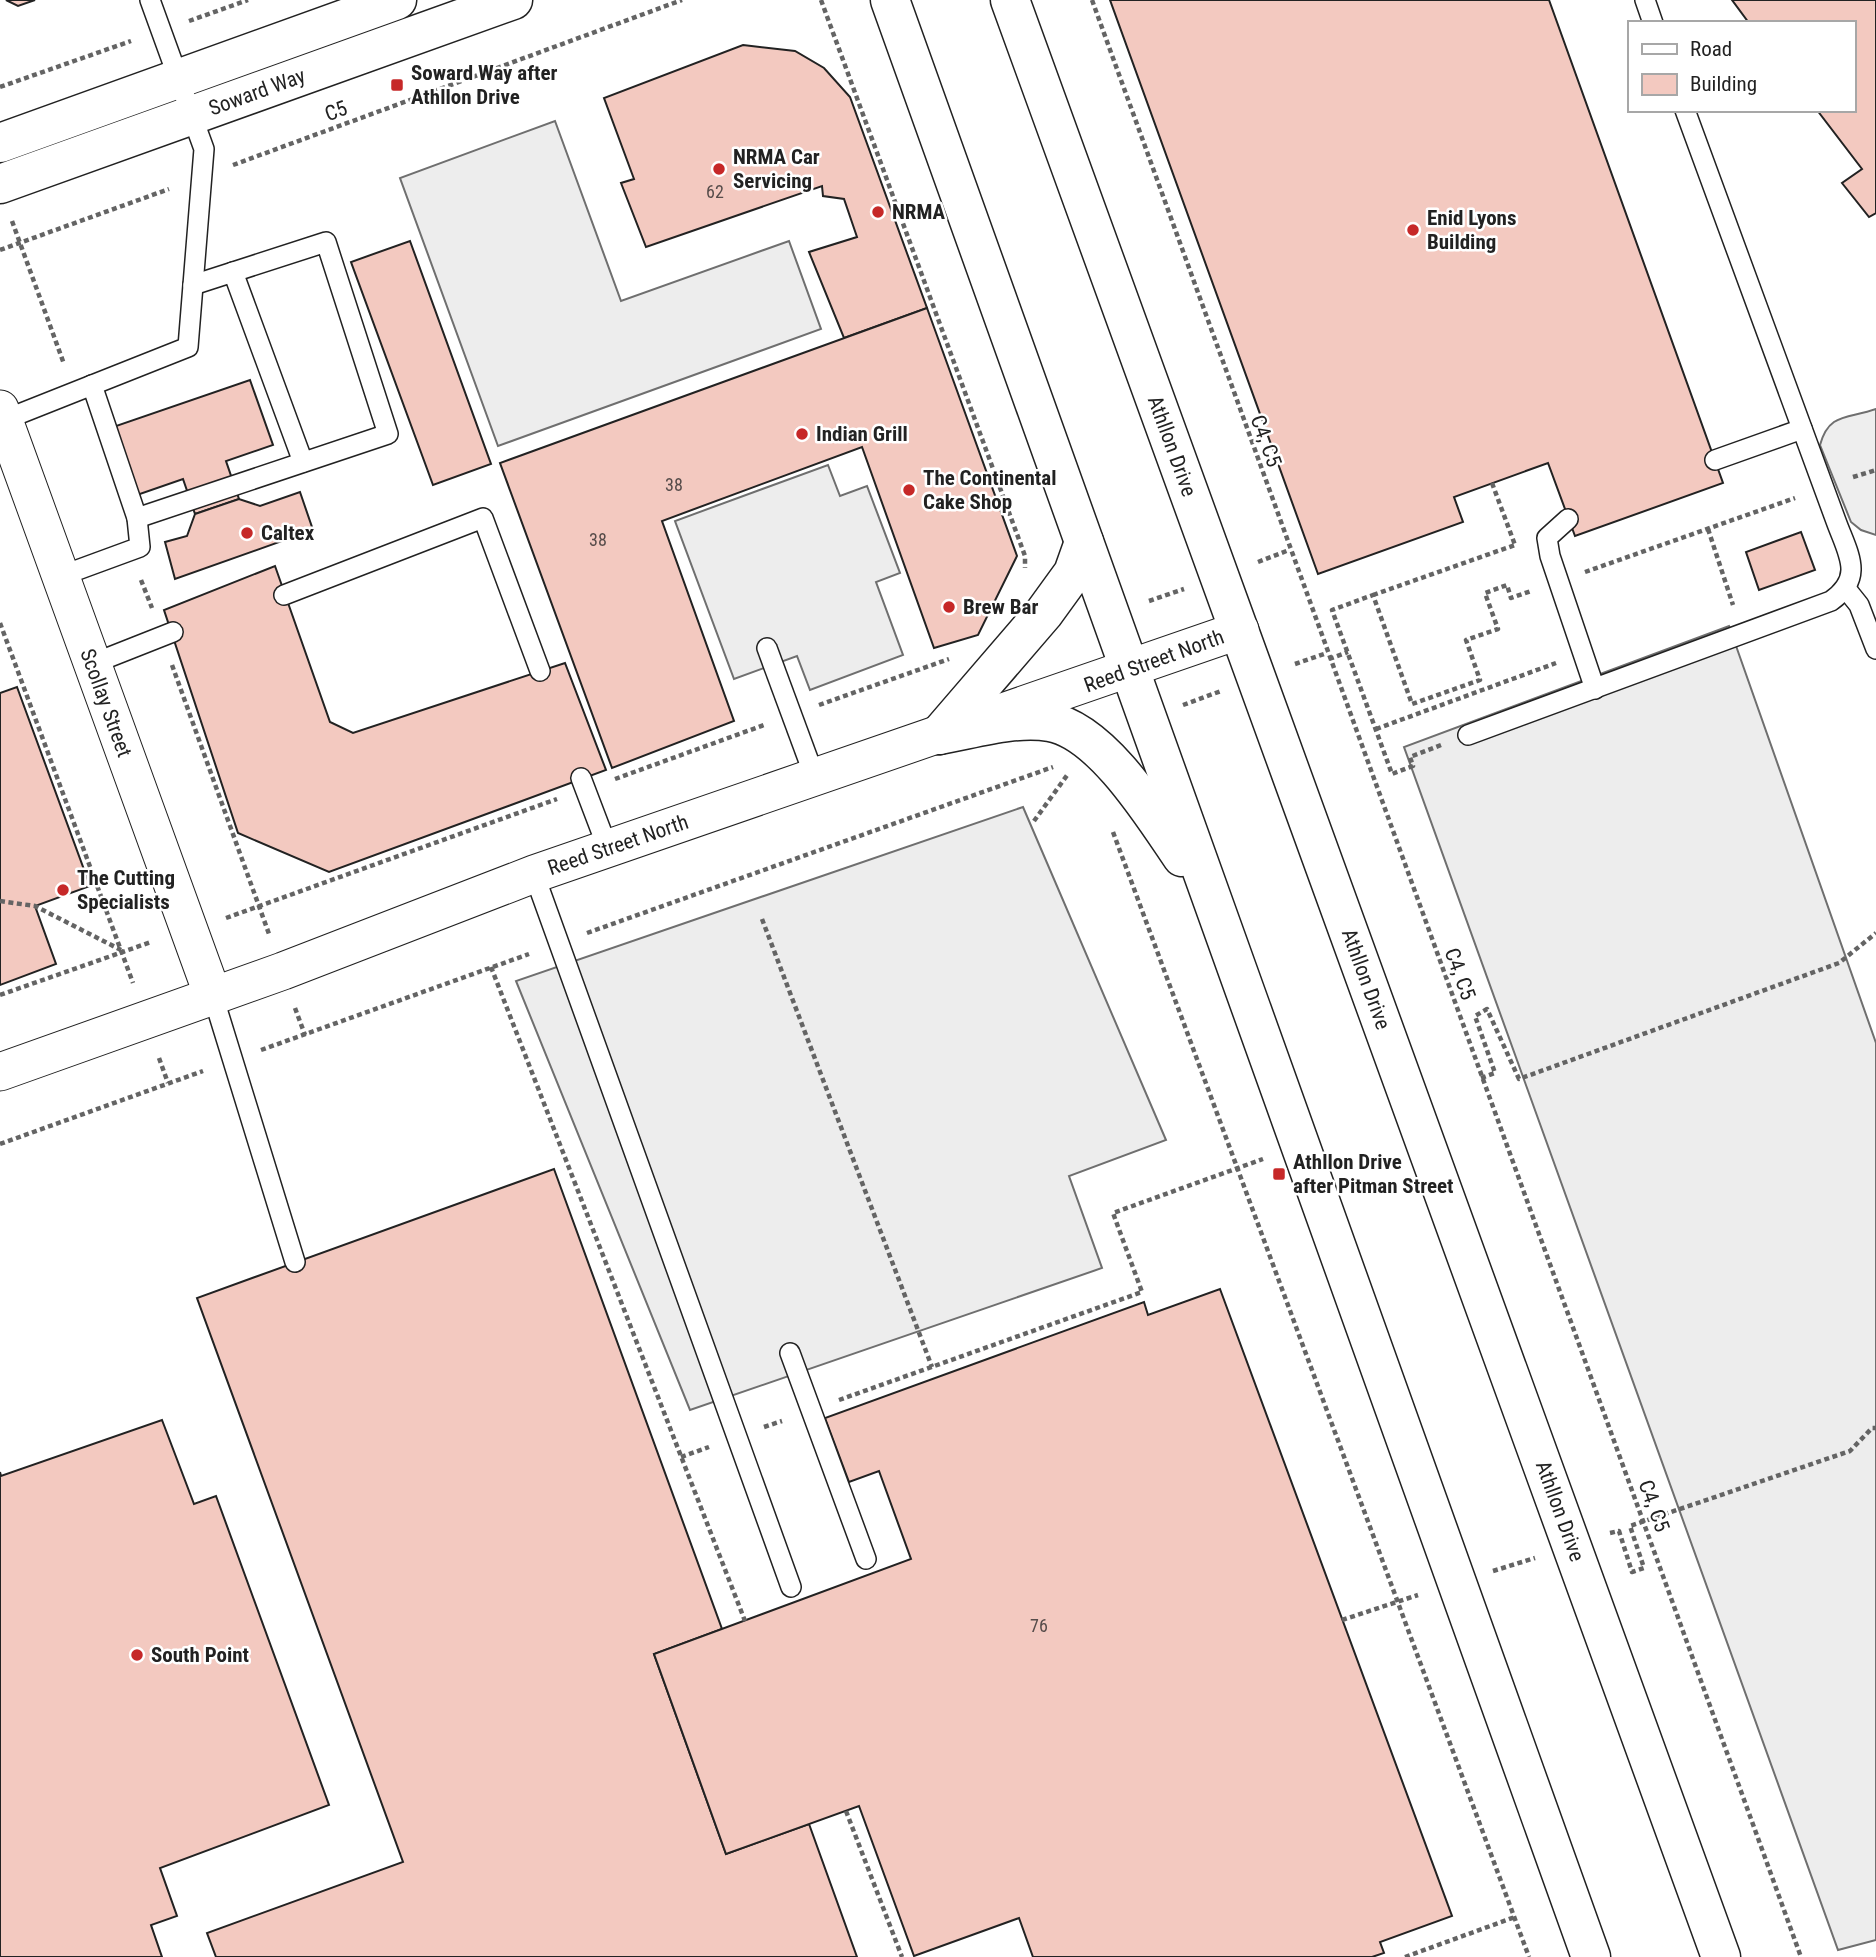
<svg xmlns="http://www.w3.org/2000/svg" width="1876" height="1957" font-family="'Roboto Condensed',sans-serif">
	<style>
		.green { fill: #eee; stroke: #6f6f6f; stroke-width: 2 }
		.parking { fill: #ededed; stroke: #6f6f6f; stroke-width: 2 }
		.building { fill: #f3c9c0; stroke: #222; stroke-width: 2 }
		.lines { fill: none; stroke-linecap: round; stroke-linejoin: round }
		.lane-casing { stroke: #222; stroke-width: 22 }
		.street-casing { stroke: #222; stroke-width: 39 }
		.primary-casing { stroke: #222; stroke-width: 41 }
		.path { stroke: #646464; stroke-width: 4.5; stroke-dasharray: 5 3.5; stroke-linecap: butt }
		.lane { stroke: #fff; stroke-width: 19 }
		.street { stroke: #fff; stroke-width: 37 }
		.primary { stroke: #fff; stroke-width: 38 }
		.poi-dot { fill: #c62828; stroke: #fff; stroke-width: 2.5 }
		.labels { text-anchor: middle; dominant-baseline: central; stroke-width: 5; stroke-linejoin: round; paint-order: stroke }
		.number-label { font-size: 18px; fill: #564c4a }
		.poi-label { font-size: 21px; font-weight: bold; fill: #222; stroke: #fff; text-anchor: start }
		.street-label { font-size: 21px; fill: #222; stroke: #fff }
	</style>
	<rect width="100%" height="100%" fill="#fff"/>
	<path class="green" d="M1876 409V535L1861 530 1851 522 1820 445C1829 412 1848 419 1876 409Z"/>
	<g class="parking">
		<path d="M555 121 621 301 789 241 821 329 498 446 400 178Z"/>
		<path d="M828 465 840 496 867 486 900 573 876 582 903 655 810 690 797 656 734 679 675 521Z"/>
		<path d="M1729 626 1876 1043V1940L1838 1950 1404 747Z"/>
		<path d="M1023 807 1166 1140 1069 1176 1102 1268 690 1410 516 981Z"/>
	</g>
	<g class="building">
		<path d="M6 0H35L18 6Z"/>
		<path d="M1110 0H1549L1723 483 1575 536 1548 463 1454 497 1463 522 1318 574Z"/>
		<path d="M1732 0H1876V213L1869 217 1842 183 1862 169 1817 110H1853V23H1749Z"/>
		<path d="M743 45 795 51 824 68 850 97 927 308 844 338 809 252 857 237 844 199 823 196 822 186 646 247 621 183 634 179 604 98Z"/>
		<path d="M410 241 491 464 433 485 351 262Z"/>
		<path d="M927 308 1017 556 978 635 934 648 862 447 662 521 734 721 612 768 500 463Z"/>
		<path d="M250 380 273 445 226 461 239 499 195 514 183 479 137 495 113 427Z"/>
		<path d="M300 492 313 530 175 579 165 542 187 536 195 514 239 499 260 506Z"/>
		<path d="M1801 532 1815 570 1759 590 1746 552Z"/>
		<path d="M275 566 330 722 353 733 565 663 606 770 329 872 238 833 164 610Z"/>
		<path d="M17 687 90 886 35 906 56 964 0 985V693Z"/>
		<path d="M554 1169 722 1629 654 1654 726 1854 809 1824 857 1957H216L207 1933 403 1862 197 1298Z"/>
		<path d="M1220 1289 1452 1916 1380 1942 1384 1953 1372 1957H1033L1019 1918 914 1956 859 1806 726 1854 654 1654 911 1559 879 1471 849 1482 825 1418 1144 1302 1148 1315Z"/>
		<path d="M162 1420 194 1504 216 1496 329 1805 160 1868 177 1916 151 1925 162 1957H0V1472L1 1476Z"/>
	</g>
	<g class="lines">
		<defs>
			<g id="lane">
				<path d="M1645 0 1653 23"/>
				<path d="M233 272 303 462"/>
				<path d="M4 420 188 347 204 149 150 0"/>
				<path d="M1715 460 1802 429"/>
				<path d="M137 518 388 434 326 242 193 285"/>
				<path d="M1568 519 1547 538 1550 556 1595 689"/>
				<path d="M61 576 140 547 137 518 92 385"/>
				<path d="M1847 590 1859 605 1876 649"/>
				<path d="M284 595 483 518 540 671"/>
				<path d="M767 648 815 778"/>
				<path d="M92 664 173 632"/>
				<path d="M1468 735 1831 601C1865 577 1848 554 1836 521L1685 110"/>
				<path d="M581 778 608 849"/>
				<path d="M534 874 791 1587"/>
				<path d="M213 996 295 1262"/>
				<path d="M790 1353 866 1559"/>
			</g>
			<g id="street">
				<path d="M0 409 213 996"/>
				<path d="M0 1072 283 971 534 874 1240 630"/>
			</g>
			<g id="primary">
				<path d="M890 0 1591 1957"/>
				<path d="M1010 0 1721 1957"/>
				<path d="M0 143 397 0"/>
				<path d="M0 184 513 0"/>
				<path d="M939 735C974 729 1015 716 1050 722 1102 731 1154 816 1182 857"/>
				<path d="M939 735 1044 613 1073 573 1084 542"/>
			</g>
		</defs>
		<use href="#lane" class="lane-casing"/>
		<use href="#street" class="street-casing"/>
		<use href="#primary" class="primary-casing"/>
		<g class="path">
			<path d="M821 0 1025 556V568"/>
			<path d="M1092 0 1801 1957"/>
			<path d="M189 21 248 0"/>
			<path d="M0 87 131 41"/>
			<path d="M233 165 682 0"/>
			<path d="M12 221 64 364"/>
			<path d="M0 250 169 189"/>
			<path d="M1853 477 1876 470"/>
			<path d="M1492 483 1515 545"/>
			<path d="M1708 529 1733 605"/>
			<path d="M1258 562 1289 550"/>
			<path d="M1585 572 1795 498"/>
			<path d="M141 580 152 608"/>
			<path d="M1373 595 1515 545"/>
			<path d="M1149 601 1184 589"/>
			<path d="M0 623 133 983"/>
			<path d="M1329 659 1348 652"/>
			<path d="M1295 664 1327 653"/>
			<path d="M172 665 269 934"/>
			<path d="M819 705 949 659"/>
			<path d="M1183 705 1221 691"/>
			<path d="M1376 729 1556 663"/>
			<path d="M1441 745 1410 757 1413 766 1392 774 1332 610 1373 595 1412 704 1480 680 1466 640 1498 629 1485 593 1507 585 1511 598 1531 591"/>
			<path d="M615 779 764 725"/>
			<path d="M1034 821 1068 774"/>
			<path d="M1113 832 1529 1957"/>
			<path d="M0 901 35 906 121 950"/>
			<path d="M226 918 557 799"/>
			<path d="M762 919 932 1367"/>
			<path d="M587 933 1053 767"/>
			<path d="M491 967 745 1621"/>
			<path d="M0 995 151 942"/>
			<path d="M295 1008 305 1035"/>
			<path d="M261 1050 529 954"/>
			<path d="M159 1058 168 1083"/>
			<path d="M1481 1078 1495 1073 1475 1016 1487 1009 1519 1079 1839 963 1876 933"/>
			<path d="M0 1144 203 1071"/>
			<path d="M839 1400 1142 1292 1113 1213 1263 1159"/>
			<path d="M764 1427 782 1421"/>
			<path d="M681 1457 709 1447"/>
			<path d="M1610 1533 1619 1531 1632 1572 1644 1568 1630 1526 1850 1451 1872 1428H1876"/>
			<path d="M1493 1571 1535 1558"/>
			<path d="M1342 1620 1418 1595"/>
			<path d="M846 1811 902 1957"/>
			<path d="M1405 1957 1515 1917"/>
		</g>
		<use href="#lane" class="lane"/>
		<use href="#street" class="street"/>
		<use href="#primary" class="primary"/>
	</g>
	<g class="poi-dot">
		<rect x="390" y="78" width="14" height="14" rx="3.5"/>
		<circle cx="719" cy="169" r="7"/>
		<circle cx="878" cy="212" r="7"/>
		<circle cx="1413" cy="230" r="7"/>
		<circle cx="802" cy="434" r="7"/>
		<circle cx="909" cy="490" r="7"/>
		<circle cx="247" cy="533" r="7"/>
		<circle cx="949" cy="607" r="7"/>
		<circle cx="63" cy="890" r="7"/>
		<rect x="1272" y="1167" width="14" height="14" rx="3.5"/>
		<circle cx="137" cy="1655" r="7"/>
	</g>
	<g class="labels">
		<g class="number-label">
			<text x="715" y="191">62</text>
			<text x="674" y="484">38</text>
			<text x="598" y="539">38</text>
			<text x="1039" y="1625">76</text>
		</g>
		<g class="poi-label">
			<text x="411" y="73">Soward Way after<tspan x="411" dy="24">Athllon Drive</tspan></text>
			<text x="733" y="157">NRMA Car<tspan x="733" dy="24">Servicing</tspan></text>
			<text x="892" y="212">NRMA</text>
			<text x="1427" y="218">Enid Lyons<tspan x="1427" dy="24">Building</tspan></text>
			<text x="816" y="434">Indian Grill</text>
			<text x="923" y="478">The Continental<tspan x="923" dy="24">Cake Shop</tspan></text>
			<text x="261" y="533">Caltex</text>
			<text x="963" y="607">Brew Bar</text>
			<text x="77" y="878">The Cutting<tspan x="77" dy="24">Specialists</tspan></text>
			<text x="1293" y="1162">Athllon Drive<tspan x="1293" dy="24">after Pitman Street</tspan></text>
			<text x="151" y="1655">South Point</text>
		</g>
		<g class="street-label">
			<text transform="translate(257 92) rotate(-20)">Soward Way</text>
			<text transform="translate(336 111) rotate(-20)">C5</text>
			<text transform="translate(1266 441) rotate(70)">C4, C5</text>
			<text transform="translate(1172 446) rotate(70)">Athllon Drive</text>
			<text transform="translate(1154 661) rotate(-20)">Reed Street North</text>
			<text transform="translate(106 703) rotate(70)">Scollay Street</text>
			<text transform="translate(618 845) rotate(-19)">Reed Street North</text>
			<text transform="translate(1460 974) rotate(70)">C4, C5</text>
			<text transform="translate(1366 979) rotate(70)">Athllon Drive</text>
			<text transform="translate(1654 1506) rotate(70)">C4, C5</text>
			<text transform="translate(1560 1511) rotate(70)">Athllon Drive</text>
		</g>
	</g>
	<rect x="1628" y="21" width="228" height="91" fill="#ffffff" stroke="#a7a7a7" stroke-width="2"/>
	<rect x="1642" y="44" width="35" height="10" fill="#ffffff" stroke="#a7a7a7" stroke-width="2"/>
	<text x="1690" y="56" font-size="21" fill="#222222">Road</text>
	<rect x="1642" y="74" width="35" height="21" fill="#f3c9c0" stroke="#a7a7a7" stroke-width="2"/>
	<text x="1690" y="91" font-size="21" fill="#222222">Building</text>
</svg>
